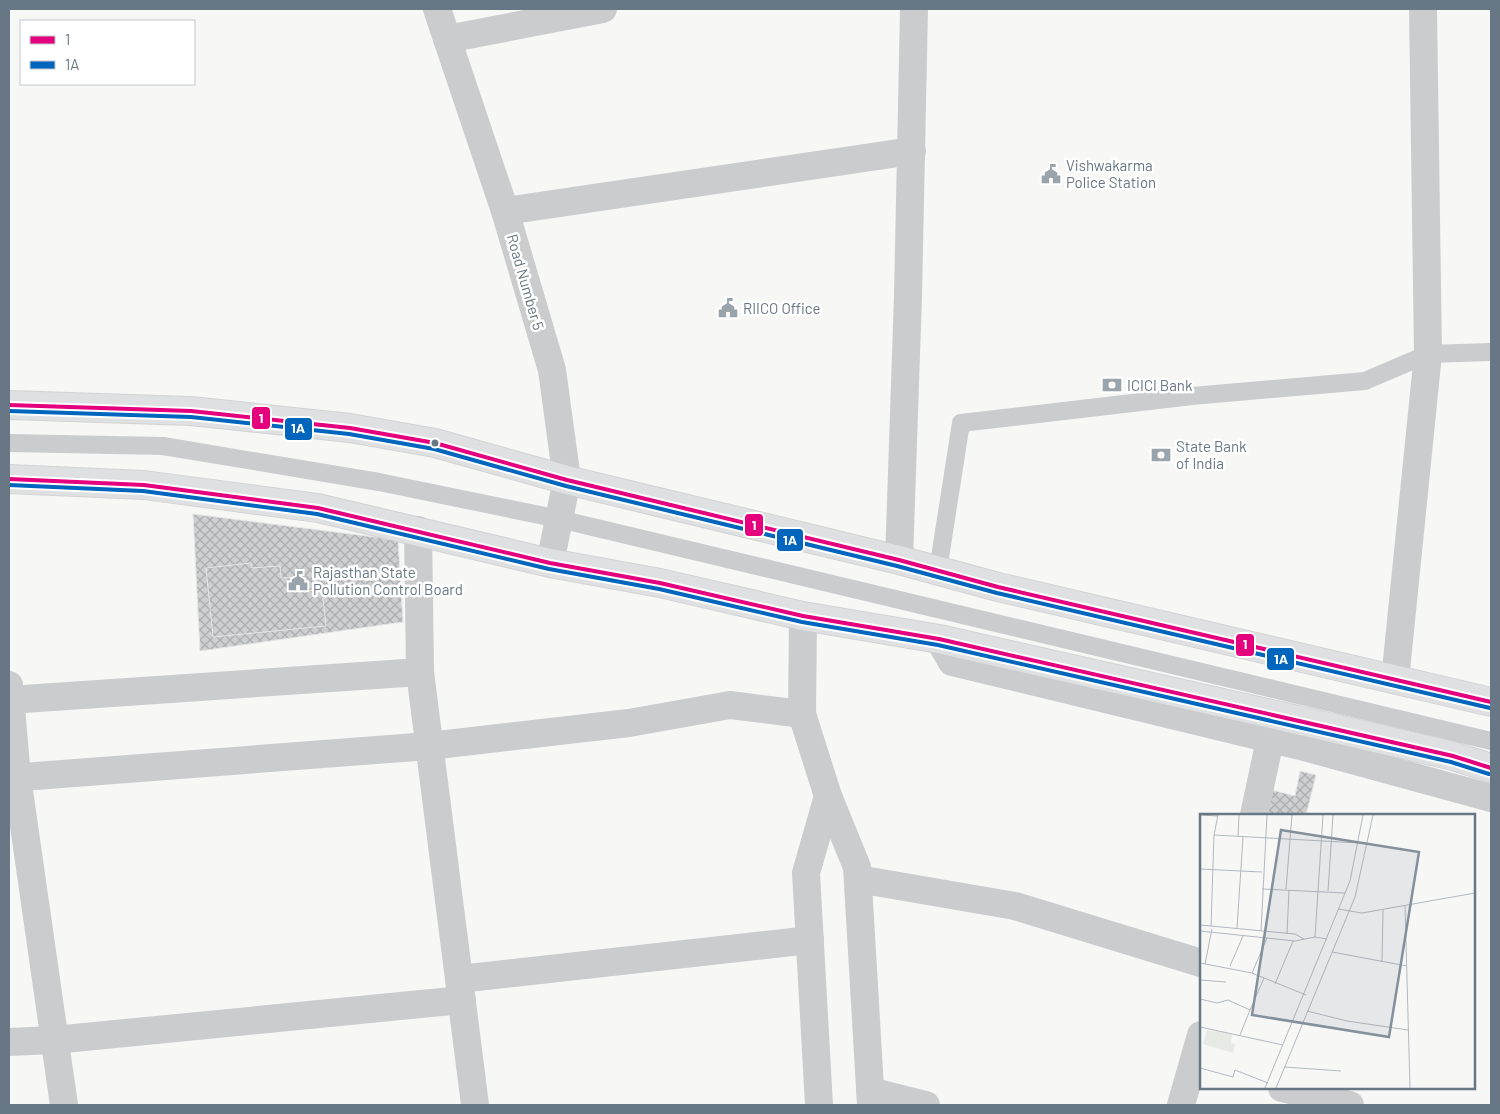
<svg xmlns="http://www.w3.org/2000/svg" width="1500" height="1114" font-family="Barlow,sans-serif">
	<style>
		.building { fill: url(#building-cross-hatch); stroke: #e6e6e6 }
		.lines { fill: none; stroke-linecap: round; stroke-linejoin: round }
		.primary-casing { stroke: #d3d3d4; stroke-width: 30 }
		.service { stroke: #cbcccd; stroke-width: 18 }
		.minor { stroke: #cbcccd; stroke-width: 28 }
		.tertiary { stroke: #cbcccd; stroke-width: 28 }
		.primary { stroke: #dfe0e1; stroke-width: 28 }
		.bus-1-casing { stroke: #fff; stroke-width: 8 }
		.bus-2-casing { stroke: #fff; stroke-width: 8 }
		.bus-1 { stroke: #e5007d; stroke-width: 4 }
		.bus-2 { stroke: #0065bd; stroke-width: 4 }
		.bus-dot { fill: #687785; stroke: #fff; stroke-width: 2 }
		.labels { text-anchor: middle; dominant-baseline: central; stroke-width: 5; stroke-linejoin: round; paint-order: stroke }
		.poi-label { font-size: 15px; fill: #687785; stroke: #fff; text-anchor: start }
		.street-label { font-size: 15px; fill: #687785; stroke: #fff }
		.inset-road { fill: none; stroke: #b1b8bf; stroke-width: 1 }
		.view { fill: #84909b; fill-opacity: 0.15; stroke: #84909b; stroke-width: 2.5 }
		.inset-edge { fill: none; stroke: #687785; stroke-width: 2.5 }
		.line-badge { stroke: #fff; stroke-width: 2 }
		.badge-label { font-size: 14px; text-anchor: middle; font-weight: bold; fill: #fff }
	</style>
	<defs>
		<pattern id="building-cross-hatch" width="8" height="8" patternUnits="userSpaceOnUse" patternTransform="scale(1.25)"><rect width="8" height="8" fill="#cecfd0"/><path d="M0 0l8 8M0 8l8-8" fill="none" stroke="#abadae"/></pattern>
	</defs>
	<rect width="100%" height="100%" fill="#f7f7f6"/>
	<g class="building">
		<path d="M193 514 398 540 403 622 200 651Z"/>
		<path d="M251 563 252 568 280 566 281 578 296 577 298 592 322 589 326 626 213 637 206 568Z"/>
		<path d="M1300 771 1316 775 1306 815H1266L1272 790 1295 796Z"/>
	</g>
	<g class="lines">
		<defs>
			<g id="primary">
				<path d="M9 405 191 411 350 428 435 443 567 480 899 560 998 587 1491 702"/>
				<path d="M9 479 144 485 318 508 550 563 660 583 803 616 939 639 1289 718 1453 756 1491 768"/>
			</g>
		</defs>
		<use href="#primary" class="primary-casing"/>
		<g class="service">
			<path d="M9 443 163 446 379 482 559 519 1491 741"/>
			<path d="M938 570 961 423 1192 396 1365 381 1428 354 1491 352"/>
		</g>
		<g class="minor">
			<path d="M447 39 603 9"/>
			<path d="M505 211 912 151"/>
			<path d="M418 530 420 672 475 1105"/>
			<path d="M899 560 908 296 914 9"/>
			<path d="M939 639 952 662 1308 748 1491 798"/>
			<path d="M1395 680 1428 354 1423 9"/>
			<path d="M9 685 17 777 64 1105"/>
			<path d="M9 700 420 672"/>
			<path d="M9 778 429 746 629 723 730 705 802 714"/>
			<path d="M1254 815 1274 721"/>
			<path d="M858 879 1015 906 1201 963"/>
			<path d="M459 979 810 940"/>
			<path d="M9 1042 54 1040 462 1000"/>
			<path d="M1282 1088 1350 1105"/>
			<path d="M870 1091 926 1105"/>
			<path d="M1181 1105 1201 1035"/>
		</g>
		<g class="tertiary">
			<path d="M437 9 505 211 552 370 567 480 550 563"/>
			<path d="M803 616 802 714 828 796 857 867 871 1105"/>
			<path d="M819 1105 806 873 828 796"/>
		</g>
		<use href="#primary" class="primary"/>
		<defs>
			<g id="bus-1">
				<path d="M9 405 191 411 350 428 435 443 567 480 899 560 998 587 1491 702"/>
				<path d="M9 479 144 485 318 508 550 563 660 583 803 616 939 639 1453 756 1491 768"/>
			</g>
			<g id="bus-2">
				<path d="M9 411 191 417 349 434 434 449 566 486 897 566 997 593 1490 708"/>
				<path d="M9 485 143 491 317 514 549 569 659 589 802 622 938 645 1451 762 1489 774"/>
			</g>
		</defs>
		<use href="#bus-1" class="bus-1-casing"/>
		<use href="#bus-2" class="bus-2-casing"/>
		<use href="#bus-1" class="bus-1"/>
		<use href="#bus-2" class="bus-2"/>
	</g>
	<defs>
		<symbol id="civic-bare" viewBox="-9 -9 18 18"><path d="M-.6-6.5H3V-4.5H.6V-3L4-1V1h2V6H-6V1h2V-1L-.6-3ZM-1.2 2.5V6h2.4V2.5Z" fill="#9aa4ad" stroke="#fff" stroke-width="2.5" paint-order="stroke"/></symbol>
		<symbol id="bank-bare" viewBox="-9 -9 18 18"><path d="M-6-4H6V4H-6ZM0-2.3a2.3 2.3 0 1 0 0 4.6a2.3 2.3 0 1 0 0-4.6Z" fill="#9aa4ad" stroke="#fff" stroke-width="2.5" paint-order="stroke"/></symbol>
	</defs>
	<g fill-rule="evenodd">
		<use href="#civic-bare" x="1037" y="160" width="28" height="28"/>
		<use href="#civic-bare" x="714" y="294" width="28" height="28"/>
		<use href="#bank-bare" x="1098" y="371" width="28" height="28"/>
		<use href="#bank-bare" x="1147" y="441" width="28" height="28"/>
		<use href="#civic-bare" x="284" y="567" width="28" height="28"/>
	</g>
	<circle class="bus-dot" cx="435" cy="443" r="4.5"/>
	<g class="labels">
		<g class="poi-label">
			<text x="1066" y="165">Vishwakarma<tspan x="1066" dy="17">Police Station</tspan></text>
			<text x="743" y="308">RIICO Office</text>
			<text x="1127" y="385">ICICI Bank</text>
			<text x="1176" y="446">State Bank<tspan x="1176" dy="17">of India</tspan></text>
			<text x="313" y="572">Rajasthan State<tspan x="313" dy="17">Pollution Control Board</tspan></text>
		</g>
		<g class="street-label">
			<text transform="translate(526 282) rotate(74)">Road Number 5</text>
		</g>
	</g>
	<g transform="translate(1200 814)">
		<rect width="275" height="275" fill="#f7f7f6"/>
		<path d="M7 216 32 220 31 229 35 230 33 239 3 230Z" fill="#e6e9e4"/>
		<path class="inset-road" d="M0 1 18 2M14 21 160 29M38 23 39 1M0 55 62 58M62 75 145 79M86 75 92 1M128 77 133 1M205 92 210 274M138 95 162 99 275 79M0 111 95 120 104 125M11 112 14 21 18 1M37 114 43 23M0 117 95 127 115 123 127 125M61 117 67 1M87 120 89 76M115 123 123 1M132 138 207 152M182 148 183 96M0 149 52 159 106 181M5 150 12 115M30 152 43 122M52 159 67 124M0 166 26 168M75 170 93 127M0 185 17 189 28 186 50 196 40 221M50 196 64 164M107 197 147 207 208 216M0 213 83 231M85 253 141 257M0 254 33 263 35 256 68 269M65 274 150 67 163 1M76 274 155 83 173 1"/>
		<path class="view" d="M81 16 219 38 189 223 52 201Z"/>
		<rect width="275" height="275" class="inset-edge"/>
	</g>
	<g class="line-badge">
		<rect x="251" y="406" width="20" height="24" rx="5" fill="#e5007d"/>
		<rect x="284" y="417" width="29" height="24" rx="5" fill="#0065bd"/>
		<rect x="744" y="513" width="20" height="24" rx="5" fill="#e5007d"/>
		<rect x="776" y="528" width="28" height="24" rx="5" fill="#0065bd"/>
		<rect x="1235" y="633" width="20" height="24" rx="5" fill="#e5007d"/>
		<rect x="1266" y="647" width="29" height="24" rx="5" fill="#0065bd"/>
	</g>
	<g class="badge-label">
		<text x="261" y="423">1</text>
		<text x="298" y="433">1A</text>
		<text x="754" y="530">1</text>
		<text x="790" y="545">1A</text>
		<text x="1245" y="649">1</text>
		<text x="1281" y="664">1A</text>
	</g>
	<rect width="1500" height="1114" fill="none" stroke="#687785" stroke-width="20"/>
	<rect x="20" y="20" width="175" height="65" fill="#ffffff" stroke="#c3c9ce"/>
	<rect x="30" y="36" width="25" height="8" fill="#e5007d" stroke="#c3c9ce"/>
	<text x="65" y="45" font-size="15" fill="#687785">1</text>
	<rect x="30" y="61" width="25" height="8" fill="#0065bd" stroke="#c3c9ce"/>
	<text x="65" y="70" font-size="15" fill="#687785">1A</text>
</svg>
